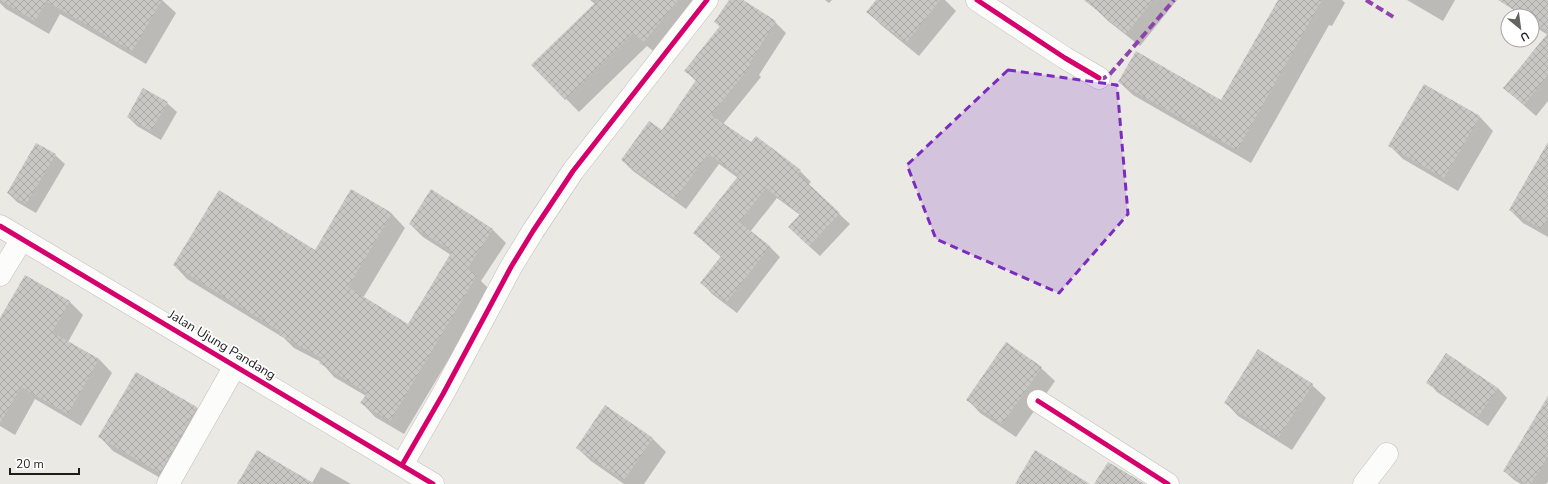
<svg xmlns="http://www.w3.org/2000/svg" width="1548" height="484" font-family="'Nunito Sans',sans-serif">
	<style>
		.shadow { fill: #0003 }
		.building { fill: url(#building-cross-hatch) }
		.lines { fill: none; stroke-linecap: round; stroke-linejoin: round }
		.minor-casing { stroke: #c0bfbd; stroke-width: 23 }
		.minor { stroke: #fcfcfb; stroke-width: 22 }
		.quiet { stroke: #8e44ad; stroke-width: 4; stroke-dasharray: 8 4; stroke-linecap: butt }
		.cycleway-casing { stroke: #fff; stroke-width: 8 }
		.cycleway { stroke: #d6006c; stroke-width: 5 }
		.marked { fill: #7b2cbf; fill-opacity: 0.2; stroke: #7b2cbf; stroke-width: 3; stroke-dasharray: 8 5; stroke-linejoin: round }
		.labels { text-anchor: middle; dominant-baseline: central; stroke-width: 3.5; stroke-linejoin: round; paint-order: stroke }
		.street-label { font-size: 13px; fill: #1c1c1c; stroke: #fff }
	</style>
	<defs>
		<pattern id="building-cross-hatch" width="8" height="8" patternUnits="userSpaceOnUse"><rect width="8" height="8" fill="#c8c7c4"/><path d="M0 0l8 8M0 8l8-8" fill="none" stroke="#abaaa8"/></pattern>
	</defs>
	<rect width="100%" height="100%" fill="#eae9e4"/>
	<g class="shadow">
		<path d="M0 0H162L176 13 146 64 60 14 49 34 6 9 0 3Z"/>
		<path d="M590 0H703L658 55 647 46 579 112 533 65 595 4Z"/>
		<path d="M730 0H741L775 22 786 33 759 75 761 77 723 124 752 144 800 171 811 182 808 185 850 224 820 256 800 238V215L777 198 750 232 769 246 780 257 737 313 712 294 702 283 721 257 694 233 738 178 719 164 686 209 633 171 622 160 662 131 697 82 686 71 720 27 716 22Z"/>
		<path d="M825 0H832L829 3Z"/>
		<path d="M877 0H945L956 11 919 56 881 25 868 12Z"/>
		<path d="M1101 0H1177L1140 46 1108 21 1095 8Z"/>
		<path d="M1279 0H1342L1345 3 1332 26 1329 25 1251 163 1133 95 1119 82 1221 101Z"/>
		<path d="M1407 0H1455L1443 21Z"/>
		<path d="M1520 0H1548V101L1536 116 1504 88 1548 35 1532 25V16H1521L1514 9Z"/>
		<path d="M1425 86 1480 117 1493 131 1458 191 1403 159 1390 146Z"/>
		<path d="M167 103 177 112 161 140 137 126 128 117Z"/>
		<path d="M55 155 65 164 36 213 17 202 8 193Z"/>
		<path d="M1548 158V237L1523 223 1510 210Z"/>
		<path d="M352 190 392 214 405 228 363 298 408 326 451 255 423 237 410 224 492 229 506 243 481 281 490 290 404 434 375 417 362 403 366 396 334 377 321 362 294 348 284 338 187 279 174 265 315 251Z"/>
		<path d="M25 277 70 302 83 315 68 342 99 359 112 373 81 426 35 399 15 435 0 426V321Z"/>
		<path d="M1041 368 1055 381 1016 437 980 413 967 399Z"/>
		<path d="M137 374 197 408 210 421 171 484 113 451 100 437Z"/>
		<path d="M1428 382 1498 388 1507 398 1488 426 1437 392Z"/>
		<path d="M1312 385 1326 398 1292 450 1238 416 1225 402Z"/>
		<path d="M1548 423V482L1546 484H1521L1514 480 1504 471Z"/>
		<path d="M652 438 666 452 644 484H624L591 461 577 448Z"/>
		<path d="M321 467 351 484H239L312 483Z"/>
	</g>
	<g class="building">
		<path d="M0 0H162L132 51 46 1 35 21Z"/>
		<path d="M598 0H678L644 42 633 33 565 100 531 65Z"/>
		<path d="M729 0H743L776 21 749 64 751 65 711 115 751 142 756 136 801 170 798 174 840 213 809 246 788 227 800 214 766 188 739 222 770 246 726 303 700 283 721 256 693 233 739 175 708 154 675 199 621 160 649 121 662 130 696 80 684 71 720 26 714 22Z"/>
		<path d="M876 0H940L906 43 866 12Z"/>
		<path d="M1084 0H1153L1126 34Z"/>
		<path d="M1278 0H1322L1237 150 1118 82 1136 51 1221 100Z"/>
		<path d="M1498 0H1548V32L1532 21V16H1523Z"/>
		<path d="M1548 33V75L1524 105 1503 88Z"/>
		<path d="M1424 84 1480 116 1444 178 1388 146Z"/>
		<path d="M143 88 168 102 151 131 127 117Z"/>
		<path d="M1548 142V217L1541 229 1509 210Z"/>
		<path d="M36 143 56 154 26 204 7 193Z"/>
		<path d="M351 189 392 213 348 287 408 324 452 251 409 224 431 189 493 229 467 269 477 275 390 421 360 403 367 393 319 363 322 358 279 335 281 332 173 265 219 190 315 250Z"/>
		<path d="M25 275 70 301 52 332 99 359 68 414 21 387 0 423V318Z"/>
		<path d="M1006 342 1042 367 1002 424 966 400Z"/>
		<path d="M1258 349 1313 384 1278 438 1224 403Z"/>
		<path d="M1446 353 1498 388 1478 417 1426 383Z"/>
		<path d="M136 372 197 407 160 473 98 437Z"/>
		<path d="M1548 396V456L1531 484H1526L1503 471Z"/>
		<path d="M605 405 653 438 624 480 576 448Z"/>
		<path d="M257 450 315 484H237Z"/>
		<path d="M1035 450 1090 484H1015Z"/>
		<path d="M1108 462 1145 484H1094Z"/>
	</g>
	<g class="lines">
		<defs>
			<g id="minor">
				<path d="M977 0 1065 58 1099 78"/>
				<path d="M0 226 433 484"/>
				<path d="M0 275 22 239"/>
				<path d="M1038 401 1168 484"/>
				<path d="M402 465 443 394 511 267 533 231 573 171 707 0"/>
				<path d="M168 484 235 366"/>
				<path d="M1364 484 1387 454"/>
			</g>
		</defs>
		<use href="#minor" class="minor-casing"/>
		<use href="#minor" class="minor"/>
		<g class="quiet">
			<path d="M1366 0 1395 18"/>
			<path d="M1099 78H1104L1110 74 1174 0"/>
		</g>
		<defs>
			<g id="cycleway">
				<path d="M977 0 1065 58 1099 78"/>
				<path d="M0 226 433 484"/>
				<path d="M1038 401 1168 484"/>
				<path d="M402 465 443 394 511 267 533 231 573 171 707 0"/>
			</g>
		</defs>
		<use href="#cycleway" class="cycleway-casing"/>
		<use href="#cycleway" class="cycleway"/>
	</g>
	<path class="marked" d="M1008 70 1117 85 1128 214 1059 293 936 239 907 165Z"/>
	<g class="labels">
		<g class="street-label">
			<text transform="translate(222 345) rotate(31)">Jalan Ujung Pandang</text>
		</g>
	</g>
	<g transform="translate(1520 28) rotate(151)"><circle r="19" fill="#ffffff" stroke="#a4a4a4"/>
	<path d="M0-3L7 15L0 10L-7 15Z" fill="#646462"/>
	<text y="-6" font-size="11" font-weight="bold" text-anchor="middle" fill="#1c1c1c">U</text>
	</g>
	<path d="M10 468v6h69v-6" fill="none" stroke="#1c1c1c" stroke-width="2"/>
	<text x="16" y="468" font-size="12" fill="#1c1c1c" stroke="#ffffff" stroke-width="3" paint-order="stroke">20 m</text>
</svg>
